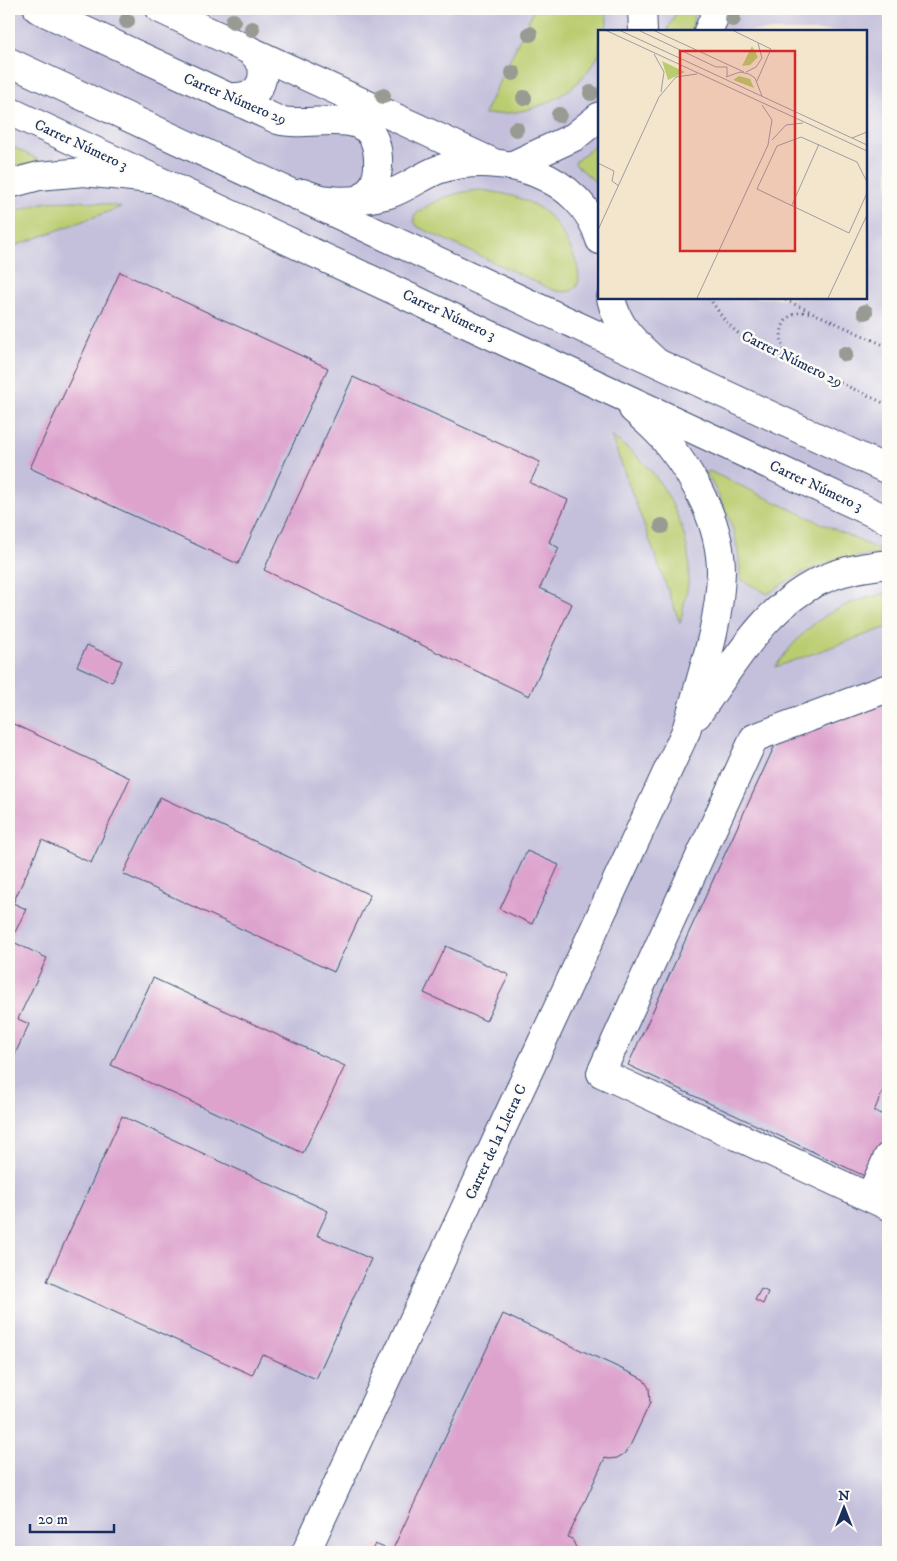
<svg xmlns="http://www.w3.org/2000/svg" width="897" height="1561" font-family="'IM FELL DW Pica',serif">
	<style>
		.industrial { fill: #c4c0db; fill-rule: evenodd }
		.green { fill: #bacc6f; stroke: #6a7e66 }
		.building { fill: #dda3cd }
		.lines { fill: none; stroke-linecap: round; stroke-linejoin: round }
		.minor-casing { stroke: #3c4a6f; stroke-width: 30 }
		.major-casing { stroke: #3c4a6f; stroke-width: 30 }
		.path { stroke: #3c4a6f; stroke-width: 3; stroke-dasharray: 1 4; stroke-linecap: butt }
		.minor { stroke: #fff; stroke-width: 28 }
		.major { stroke: #fff; stroke-width: 28 }
		.tree { fill: #979b93 }
		.labels { text-anchor: middle; dominant-baseline: central; stroke-width: 5; stroke-linejoin: round; paint-order: stroke }
		.street-label { font-size: 15px; fill: #1b2f5e; stroke: #fdfcf7 }
		.inset-road { fill: none; stroke: #9d9da1; stroke-width: 1 }
		.view { fill: #d62828; fill-opacity: 0.15; stroke: #d62828; stroke-width: 2.5 }
		.inset-edge { fill: none; stroke: #1b2f5e; stroke-width: 2.5 }
	</style>
	<rect width="100%" height="100%" fill="#fdfcf7"/>
	<filter id="ink" filterUnits="userSpaceOnUse"><feTurbulence type="fractalNoise" baseFrequency=".02" numOctaves="2"/><feDisplacementMap in="SourceGraphic" scale="10" xChannelSelector="R" yChannelSelector="G"/><feConvolveMatrix kernelMatrix="1 2 1 2 8 2 1 2 1" color-interpolation-filters="sRGB"/></filter>
	<filter id="wash" filterUnits="userSpaceOnUse"><feTurbulence type="fractalNoise" baseFrequency=".0096" numOctaves="4" result="noise"/><feDisplacementMap in="SourceGraphic" scale="20" xChannelSelector="R" yChannelSelector="G"/><feGaussianBlur stdDeviation="1.12" result="paint"/><feColorMatrix in="noise" values="0 0 0 0 0 0 0 0 0 0 0 0 0 0 0 0 0 1.4 0 .05"/><feComposite in="paint" operator="in"/></filter>
	<g filter="url(#wash)">
		<rect width="100%" height="100%" fill="#f4e6cd"/>
		<path class="industrial" d="M9 9H888V1552H9ZM600 31H866V298H600Z"/>
		<g class="green">
			<path d="M534 9H606L607 22 606 31H600C600 38 600 45 600 51 598 58 592 65 588 71 561 104 525 115 484 114Z"/>
			<path d="M678 9H694L693 24 690 31H667Z"/>
			<path d="M599 142 600 185H599L575 164 576 161Z"/>
			<path d="M9 145 39 160V163L9 167Z"/>
			<path d="M480 190C504 193 530 198 548 215 565 230 605 304 553 290L418 227 414 222V216C432 199 456 192 480 190Z"/>
			<path d="M76 201 99 203 121 207 9 248V213L46 202Z"/>
			<path d="M611 436C623 445 636 454 646 465 670 492 688 531 689 567 689 586 684 605 680 623Z"/>
			<path d="M709 471 879 550V554C836 558 803 568 768 594L740 579C740 537 727 508 706 473Z"/>
			<path d="M888 593V627L775 667C808 622 833 604 888 593Z"/>
		</g>
		<g id="blocks">
			<g class="building">
				<path d="M120 272 328 368 238 564 30 468Z"/>
				<path d="M353 377 540 462 530 483 568 500 549 542 559 548 540 588 572 604 529 696 264 570Z"/>
				<path d="M87 645 122 661 112 682 77 666Z"/>
				<path d="M888 703V1079L874 1111 888 1117V1187L628 1065 775 745Z"/>
				<path d="M9 722 130 778 91 863 42 840 13 903 26 909 11 941 47 958 18 1019 29 1024 9 1067Z"/>
				<path d="M160 797 370 895 334 972 123 874Z"/>
				<path d="M527 851 559 865 532 924 500 909Z"/>
				<path d="M446 946 509 975 486 1021 424 993Z"/>
				<path d="M153 978 345 1066 303 1153 111 1065Z"/>
				<path d="M122 1116 328 1211 317 1235 371 1259 316 1379 262 1354 252 1375 47 1281Z"/>
				<path d="M761 1289 768 1292 763 1304 755 1300Z"/>
				<path d="M503 1314 639 1377 644 1380 649 1388 650 1403 630 1446 624 1454 617 1458 609 1459 605 1458 568 1537 572 1539 578 1552H371L375 1544 392 1551Z"/>
			</g>
		</g>
	</g>
	<g filter="url(#ink)">
		<use href="#blocks" fill-opacity="0" stroke="#3c4a6f" stroke-width="1"/>
		<g class="lines">
			<defs>
				<g id="minor">
					<path d="M38 9 278 120C314 130 375 100 378 158 379 176 375 188 361 199"/>
					<path d="M160 9 494 163"/>
					<path d="M642 9 643 31"/>
					<path d="M708 31 714 18 715 9"/>
					<path d="M227 97C242 98 258 96 262 79 263 73 263 68 261 63 258 59 254 54 250 51"/>
					<path d="M511 166 574 137 600 116"/>
					<path d="M9 184 39 176 84 172 151 179"/>
					<path d="M303 193C311 196 320 199 329 200 347 202 371 199 389 194 407 188 423 175 440 169 501 151 581 174 600 240"/>
					<path d="M611 298C617 326 633 341 654 360"/>
					<path d="M888 688 754 738 601 1073 888 1206"/>
					<path d="M870 1197 888 1157"/>
					<path d="M306 1552 686 731"/>
				</g>
				<g id="major">
					<path d="M9 62 888 470"/>
					<path d="M9 111 888 520"/>
					<path d="M633 409C645 420 659 431 668 444 696 479 721 525 721 572 720 626 700 679 686 731"/>
					<path d="M697 715C733 665 768 600 829 577 848 569 868 567 888 564"/>
				</g>
			</defs>
			<use href="#minor" class="minor-casing"/>
			<use href="#major" class="major-casing"/>
			<g class="path">
				<path d="M709 298 726 322 742 337 888 405"/>
				<path d="M781 298 888 347"/>
				<path d="M790 358C778 347 777 320 795 314 800 312 806 312 811 313"/>
			</g>
			<use href="#minor" class="minor"/>
			<use href="#major" class="major"/>
		</g>
		<g class="tree">
			<circle cx="733" cy="19" r="8"/>
			<circle cx="127" cy="21" r="8"/>
			<circle cx="233" cy="21" r="8"/>
			<circle cx="252" cy="29" r="8"/>
			<circle cx="530" cy="34" r="8"/>
			<circle cx="513" cy="73" r="8"/>
			<circle cx="591" cy="93" r="8"/>
			<circle cx="383" cy="96" r="8"/>
			<circle cx="524" cy="98" r="8"/>
			<circle cx="559" cy="115" r="8"/>
			<circle cx="516" cy="129" r="8"/>
			<circle cx="865" cy="312" r="8"/>
			<circle cx="845" cy="354" r="8"/>
			<circle cx="662" cy="526" r="8"/>
		</g>
	</g>
	<g class="labels">
		<g class="street-label">
			<text transform="translate(235 99) rotate(23)">Carrer Número 29</text>
			<text transform="translate(81 145) rotate(25)">Carrer Número 3</text>
			<text transform="translate(449 315) rotate(25)">Carrer Número 3</text>
			<text transform="translate(792 359) rotate(26)">Carrer Número 29</text>
			<text transform="translate(816 486) rotate(25)">Carrer Número 3</text>
			<text transform="translate(496 1142) rotate(-65)">Carrer de la Lletra C</text>
		</g>
	</g>
	<g transform="translate(598 30)">
		<rect width="269" height="269" fill="#f4e6cd"/>
		<path d="M154 16 160 27 152 35 144 36ZM64 31 87 42 70 50ZM141 46 152 49 156 58 135 50Z" fill="#bacc6f"/>
		<path class="inset-road" d="M7 0 269 121M21 0 269 115M40 0 118 37H129V47M55 0 146 42M134 0 173 19 159 51M56 24 66 42 63 62M148 42 158 37 164 28 160 13M128 47 142 42 151 44 157 48 164 66M164 75 174 90 170 115M254 108 269 102M174 110 188 95 205 93M0 133 16 141 14 151 21 156M269 152 259 132 203 107 179 116 159 159 251 203 269 163M194 175 221 114M0 200 61 67 78 47 99 44M99 268 170 115M230 268 269 185"/>
		<path class="view" d="M82 21H197V221H82Z"/>
		<rect width="269" height="269" class="inset-edge"/>
	</g>
	<rect width="897" height="1561" fill="none" stroke="#fdfcf7" stroke-width="30"/>
	<g transform="translate(844 1508)" stroke="#fdfcf7" stroke-width="4" paint-order="stroke">
	<path d="M0-4L9 19L0 12L-9 19Z" fill="#1b2f5e"/>
	<text y="-8" font-size="14" font-weight="bold" text-anchor="middle" fill="#1b2f5e">N</text>
	</g>
	<path d="M30 1524v8h84v-8" fill="none" stroke="#1b2f5e" stroke-width="2.5"/>
	<text x="38" y="1524" font-size="15" fill="#1b2f5e" stroke="#fdfcf7" stroke-width="4" paint-order="stroke">20 m</text>
</svg>
